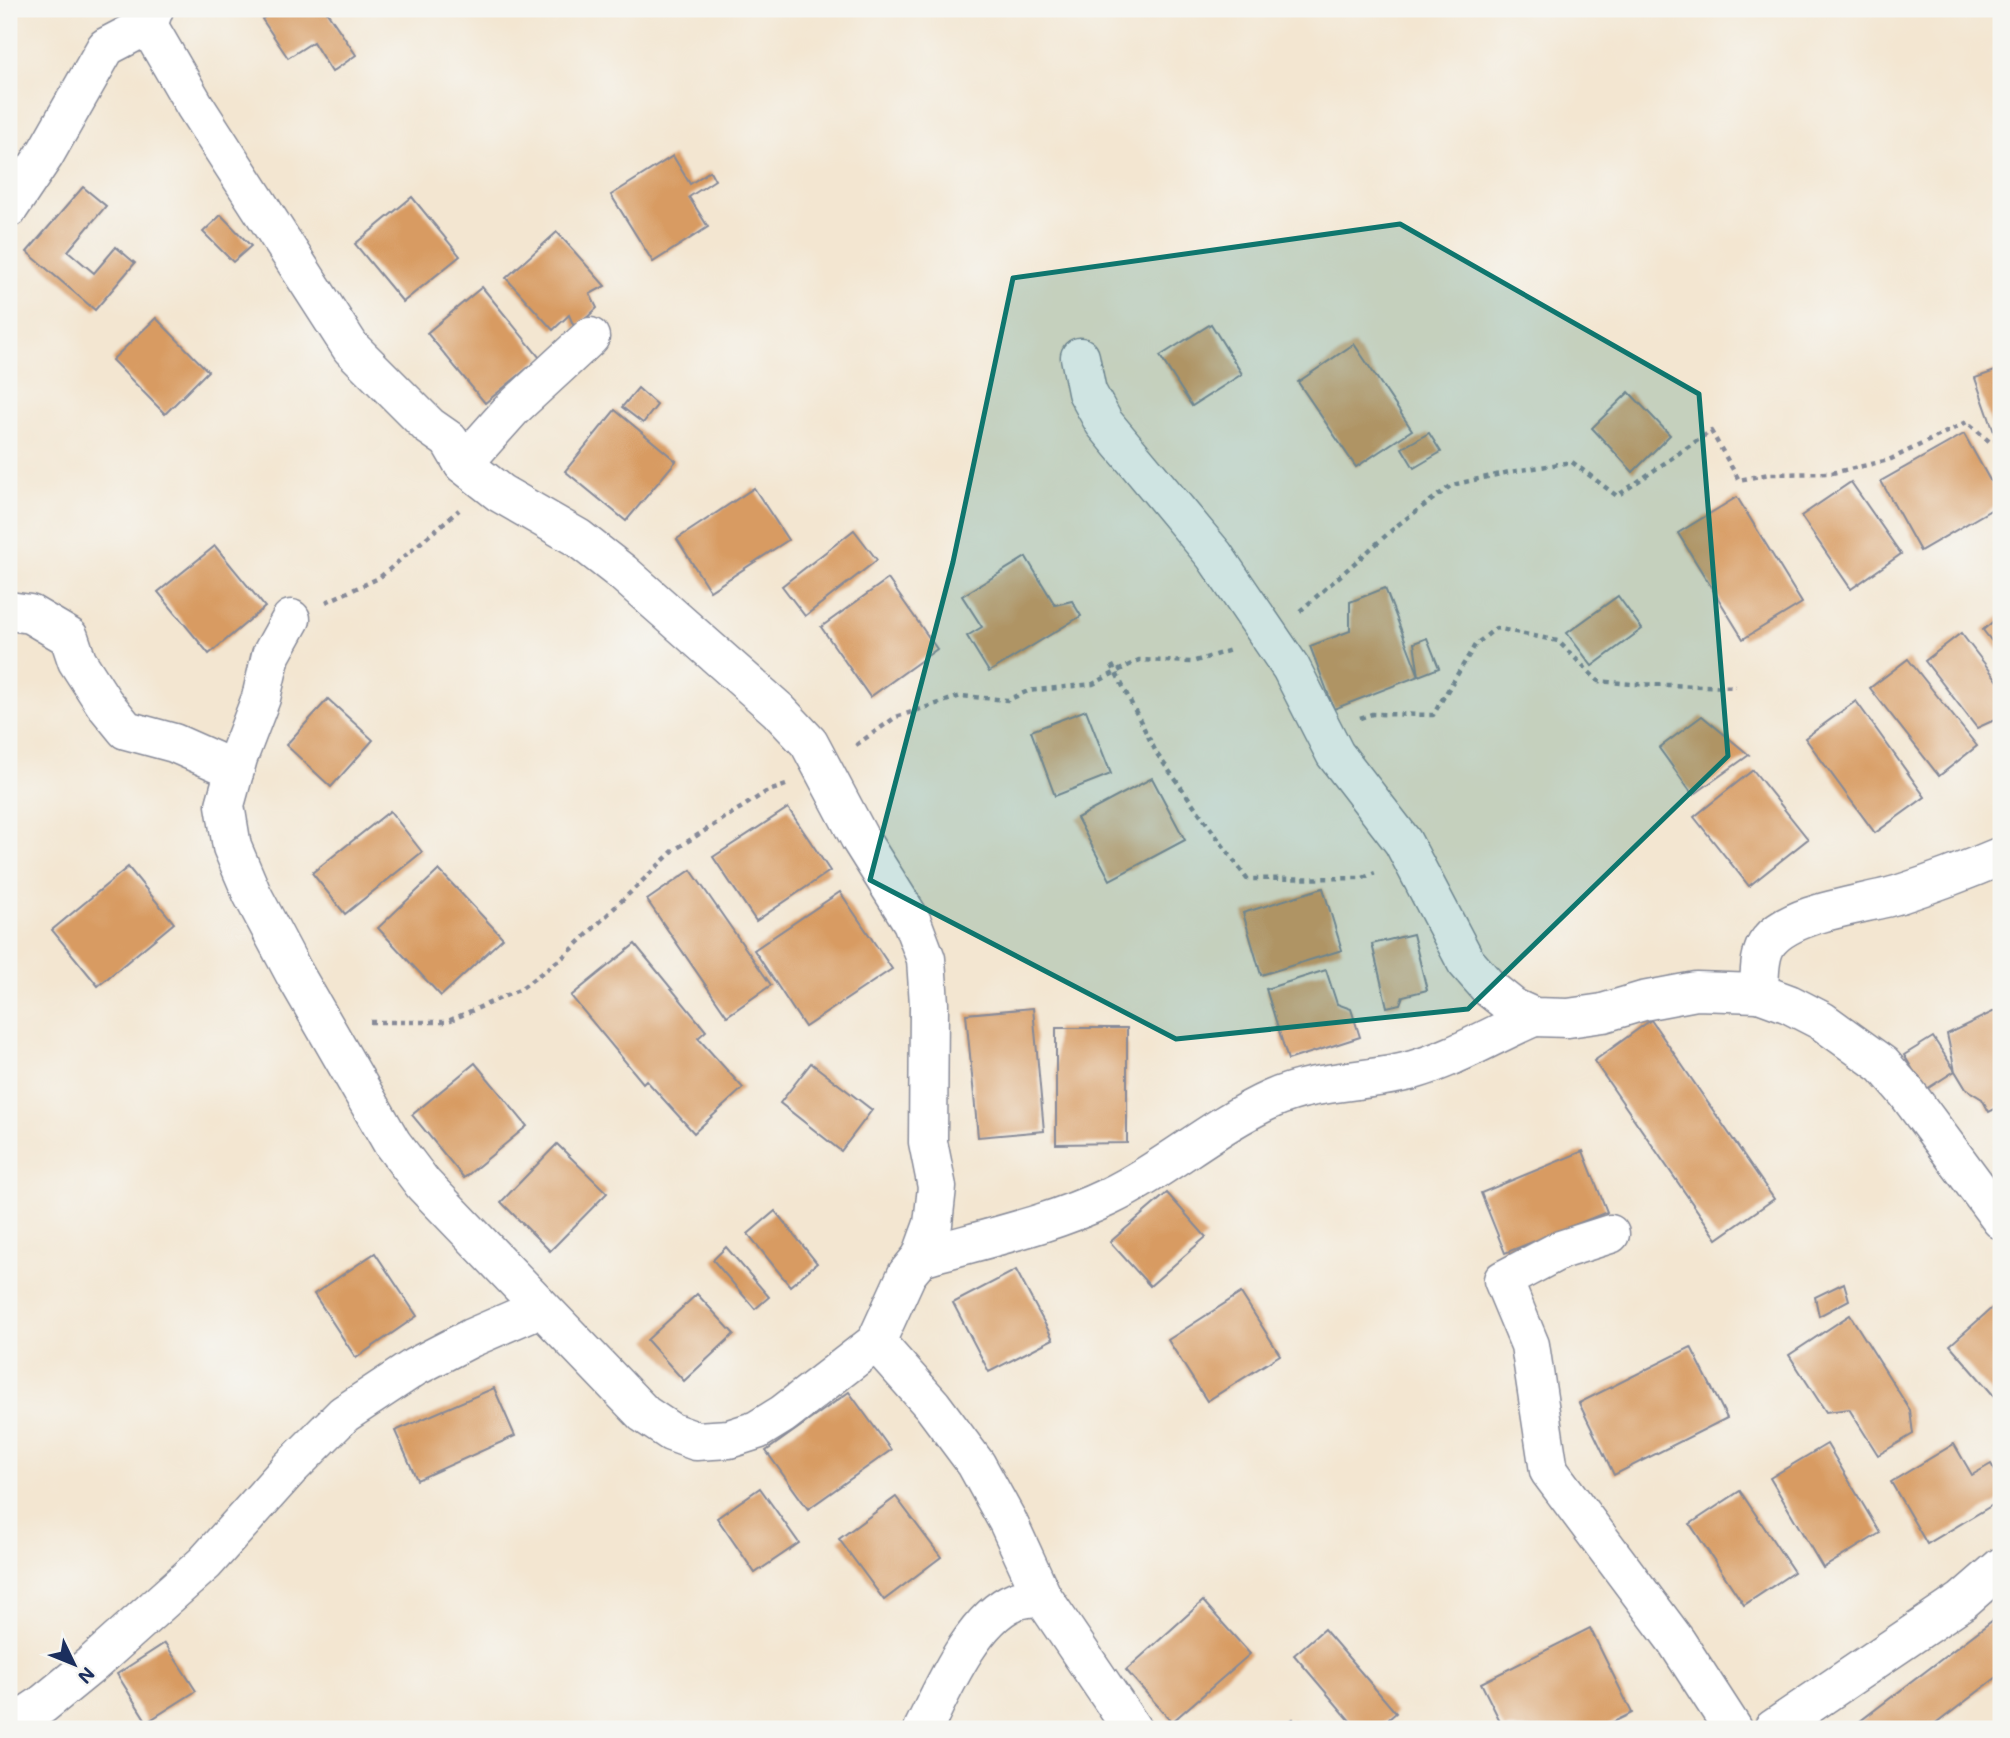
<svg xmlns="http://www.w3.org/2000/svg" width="2010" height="1738" font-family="Mali,sans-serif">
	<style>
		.building { fill: #d89b62 }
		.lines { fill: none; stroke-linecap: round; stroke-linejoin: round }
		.street-casing { stroke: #878a98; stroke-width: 41 }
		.path { stroke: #878a98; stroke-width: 4.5; stroke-dasharray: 5 5; stroke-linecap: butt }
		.street { stroke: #fff; stroke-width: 38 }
		.marked { fill: #0f766e; fill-opacity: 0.2; stroke: #0f766e; stroke-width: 5; stroke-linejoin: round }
	</style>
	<rect width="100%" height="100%" fill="#f6f6f2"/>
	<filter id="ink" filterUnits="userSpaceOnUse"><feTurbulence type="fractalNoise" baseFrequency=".0143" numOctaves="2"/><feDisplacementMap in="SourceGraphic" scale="14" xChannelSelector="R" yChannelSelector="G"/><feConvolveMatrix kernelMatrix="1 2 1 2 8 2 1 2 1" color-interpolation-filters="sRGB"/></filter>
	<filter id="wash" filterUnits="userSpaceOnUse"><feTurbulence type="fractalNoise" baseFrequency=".00686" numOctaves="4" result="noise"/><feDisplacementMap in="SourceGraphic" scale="28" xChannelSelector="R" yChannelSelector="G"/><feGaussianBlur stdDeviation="1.57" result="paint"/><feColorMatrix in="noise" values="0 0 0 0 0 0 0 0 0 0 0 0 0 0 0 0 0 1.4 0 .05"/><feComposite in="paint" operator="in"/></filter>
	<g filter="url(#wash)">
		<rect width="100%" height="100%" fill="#f3e6d1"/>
		<g id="blocks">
			<g class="building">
				<path d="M278 9H325L356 55 332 72 313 42 288 58 262 19Z"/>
				<path d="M673 156 690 184 710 171 715 180 689 197 708 227 653 262 611 195Z"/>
				<path d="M83 187 106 206 68 251 94 273 116 247 135 263 95 310 27 252Z"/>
				<path d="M412 197 460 256 403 302 355 244Z"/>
				<path d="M221 215 251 246 233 262 203 232Z"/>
				<path d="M557 232 605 286 590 294 597 308 575 329 569 315 553 330 506 278Z"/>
				<path d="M482 287 540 358 485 403 427 333Z"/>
				<path d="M156 318 208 371 165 414 112 360Z"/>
				<path d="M1211 324 1242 374 1192 406 1160 356Z"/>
				<path d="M1354 344 1412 430 1356 467 1298 382Z"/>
				<path d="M2001 369V429L1994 432 1975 378Z"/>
				<path d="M638 388 657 405 643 423 622 407Z"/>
				<path d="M1629 392 1670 435 1633 472 1592 428Z"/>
				<path d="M615 410 676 461 626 521 565 471Z"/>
				<path d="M1429 433 1441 452 1414 468 1402 448Z"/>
				<path d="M1964 434 2001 500V504L1920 551 1881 481Z"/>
				<path d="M1851 482 1901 554 1851 589 1801 516Z"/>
				<path d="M754 488 788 540 710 591 677 539Z"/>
				<path d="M1737 497 1802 603 1743 639 1678 533Z"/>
				<path d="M854 530 877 560 805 616 782 586Z"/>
				<path d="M215 546 265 607 209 654 158 592Z"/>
				<path d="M1026 557 1055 605 1072 601 1081 616 989 672 967 636 982 627 962 596Z"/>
				<path d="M888 579 937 649 870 697 821 627Z"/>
				<path d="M1385 588 1419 676 1414 643 1427 638 1439 668 1334 709 1310 646 1350 631V602Z"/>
				<path d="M1618 596 1642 629 1592 666 1567 633Z"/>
				<path d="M2001 615V653L1983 630Z"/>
				<path d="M1961 633 2001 685V717L1977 728 1925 661Z"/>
				<path d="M1908 659 1977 746 1939 776 1870 688Z"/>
				<path d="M328 699 373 740 331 787 286 745Z"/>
				<path d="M1856 701 1925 797 1875 833 1805 738Z"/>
				<path d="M1086 710 1111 774 1055 796 1031 731Z"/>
				<path d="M1702 716 1749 755 1693 795 1659 748Z"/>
				<path d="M1753 770 1808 839 1749 886 1694 817Z"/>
				<path d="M1152 778 1185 840 1110 880 1077 818Z"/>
				<path d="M788 808 830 871 756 921 713 857Z"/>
				<path d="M390 811 422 852 345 914 312 873Z"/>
				<path d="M128 867 174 923 98 986 52 930Z"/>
				<path d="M439 870 503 938 441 996 378 928Z"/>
				<path d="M691 870 771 985 727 1016 647 900Z"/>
				<path d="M1323 888 1342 950 1261 975 1243 913Z"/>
				<path d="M840 892 892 969 805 1027 754 950Z"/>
				<path d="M1413 934 1427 990 1403 996 1400 1004 1387 1007 1372 944Z"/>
				<path d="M635 944 706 1031 698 1038 743 1088 694 1133 646 1080 643 1083 571 996Z"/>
				<path d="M1326 970 1337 1004 1351 1009 1360 1037 1288 1060 1266 989Z"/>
				<path d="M1033 1008 1044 1131 978 1137 966 1014Z"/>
				<path d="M2001 1008V1106L1989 1112 1982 1099 1966 1089 1955 1071 1925 1090 1904 1055 1933 1037 1955 1071 1947 1034Z"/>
				<path d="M1651 1020 1774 1199 1717 1239 1594 1061Z"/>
				<path d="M1056 1028H1127V1143L1056 1144Z"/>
				<path d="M475 1063 527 1126 464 1178 412 1115Z"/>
				<path d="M811 1063 872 1110 841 1151 780 1103Z"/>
				<path d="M557 1144 607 1193 550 1251 501 1202Z"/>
				<path d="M1583 1151 1607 1212 1505 1253 1481 1193Z"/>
				<path d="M1167 1193 1206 1237 1150 1286 1110 1242Z"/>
				<path d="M775 1211 817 1263 790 1286 748 1234Z"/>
				<path d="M726 1247 769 1297 755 1309 713 1260Z"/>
				<path d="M375 1253 417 1316 356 1358 314 1294Z"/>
				<path d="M1016 1270 1053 1339 989 1372 953 1303Z"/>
				<path d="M1844 1283 1849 1300 1819 1316 1815 1297Z"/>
				<path d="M1241 1293 1280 1355 1207 1401 1168 1340Z"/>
				<path d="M697 1294 734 1334 684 1381 647 1340Z"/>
				<path d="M2001 1300V1404L1950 1345Z"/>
				<path d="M1850 1315 1910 1410 1913 1434 1878 1455 1849 1409 1826 1412 1789 1355Z"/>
				<path d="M1691 1347 1727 1418 1614 1475 1579 1403Z"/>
				<path d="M494 1388 515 1436 417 1480 395 1431Z"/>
				<path d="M849 1392 891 1450 808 1509 766 1451Z"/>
				<path d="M1827 1444 1880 1533 1823 1568 1770 1478Z"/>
				<path d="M1954 1444 1972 1475 1991 1464 2001 1481V1500L1927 1544 1891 1482Z"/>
				<path d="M760 1488 799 1543 755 1573 717 1518Z"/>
				<path d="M1740 1491 1794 1572 1744 1605 1690 1524Z"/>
				<path d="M896 1497 941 1557 884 1600 839 1539Z"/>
				<path d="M1203 1601 1250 1654 1172 1722 1126 1670Z"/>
				<path d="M2001 1614V1674L1929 1729H1865L1859 1722Z"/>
				<path d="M1590 1628 1632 1713 1599 1729H1504L1481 1683Z"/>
				<path d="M1324 1629 1396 1713 1377 1729H1357L1294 1655Z"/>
				<path d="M165 1643 196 1691 147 1722 117 1674Z"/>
				<path d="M1293 1719 1300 1729H1279Z"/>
			</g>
		</g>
	</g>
	<g filter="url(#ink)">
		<use href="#blocks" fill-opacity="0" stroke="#878a98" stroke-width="2"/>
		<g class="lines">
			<defs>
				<g id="street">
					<path d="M154 9 148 25 195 106 351 348 429 426 449 440 463 464 500 493 578 538 623 573 778 710 809 743 860 839 912 922 926 959 929 1004 928 1142 937 1187 933 1224 921 1257 907 1274 876 1342 783 1414 757 1430 729 1439 696 1441 671 1432 644 1414 423 1184 392 1143 294 973 252 894 232 847 225 805 238 758 261 698 271 655 291 619"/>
					<path d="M9 208 44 156 106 47 148 25"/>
					<path d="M1080 357 1087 392 1104 423 1214 555 1291 668 1335 754 1403 842 1466 962 1489 988 1514 1008 1534 1017 1568 1018 1603 1013 1643 1001 1696 991 1759 993 1789 1004 1822 1021 1883 1065 1907 1093 2001 1220"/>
					<path d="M463 464 512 409 590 337"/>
					<path d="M9 611 30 614 69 637 77 661 104 703 126 730 174 743 235 770"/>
					<path d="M1759 993C1760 977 1758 954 1769 941 1793 911 1865 905 1900 894 1934 883 1968 870 2001 856"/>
					<path d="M1610 1234 1560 1250 1503 1280 1530 1345 1549 1471 1676 1641 1733 1729"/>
					<path d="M921 1257C983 1239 1050 1225 1108 1197 1166 1169 1214 1125 1272 1099 1316 1079 1367 1083 1413 1070 1455 1058 1494 1034 1534 1017"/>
					<path d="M876 1342 932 1405 976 1464 1008 1522 1042 1596 1132 1729"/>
					<path d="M9 1727 42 1705 91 1665 205 1563 289 1469 344 1414 415 1367 471 1338 540 1308"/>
					<path d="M923 1729C942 1691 973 1618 1015 1601 1023 1598 1033 1598 1042 1596"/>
					<path d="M1773 1729 1962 1601 2001 1567"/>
				</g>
			</defs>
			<use href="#street" class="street-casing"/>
			<g class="path">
				<path d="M326 602 379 578 459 510"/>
				<path d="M1300 611 1399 524 1452 485 1509 472 1572 462 1617 496 1711 431 1739 480 1769 474 1832 473 1889 460 1967 422 1990 442 2001 439"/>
				<path d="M1112 665 1157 754 1247 879 1363 878 1375 873"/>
				<path d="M1360 718 1372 714 1433 715 1475 645 1496 628 1558 641 1598 681 1632 684 1736 687"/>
				<path d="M856 745 896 717 961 696 1008 700 1028 691 1093 684 1139 660 1192 662 1231 650"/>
				<path d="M370 1022H446L519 990 567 954 674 850 766 792 786 785"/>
			</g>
			<use href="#street" class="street"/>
		</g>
	</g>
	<path class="marked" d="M1400 224 1699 394 1728 756 1468 1009 1176 1039 870 880 953 562 1013 278Z"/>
	<rect width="2010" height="1738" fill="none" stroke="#f6f6f2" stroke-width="35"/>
	<g transform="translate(74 1664) rotate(133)" stroke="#f6f6f2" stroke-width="5" paint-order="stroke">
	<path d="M0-5L12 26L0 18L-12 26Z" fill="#1b2f5e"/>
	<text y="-10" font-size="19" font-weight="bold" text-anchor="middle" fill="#1b2f5e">N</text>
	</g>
</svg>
